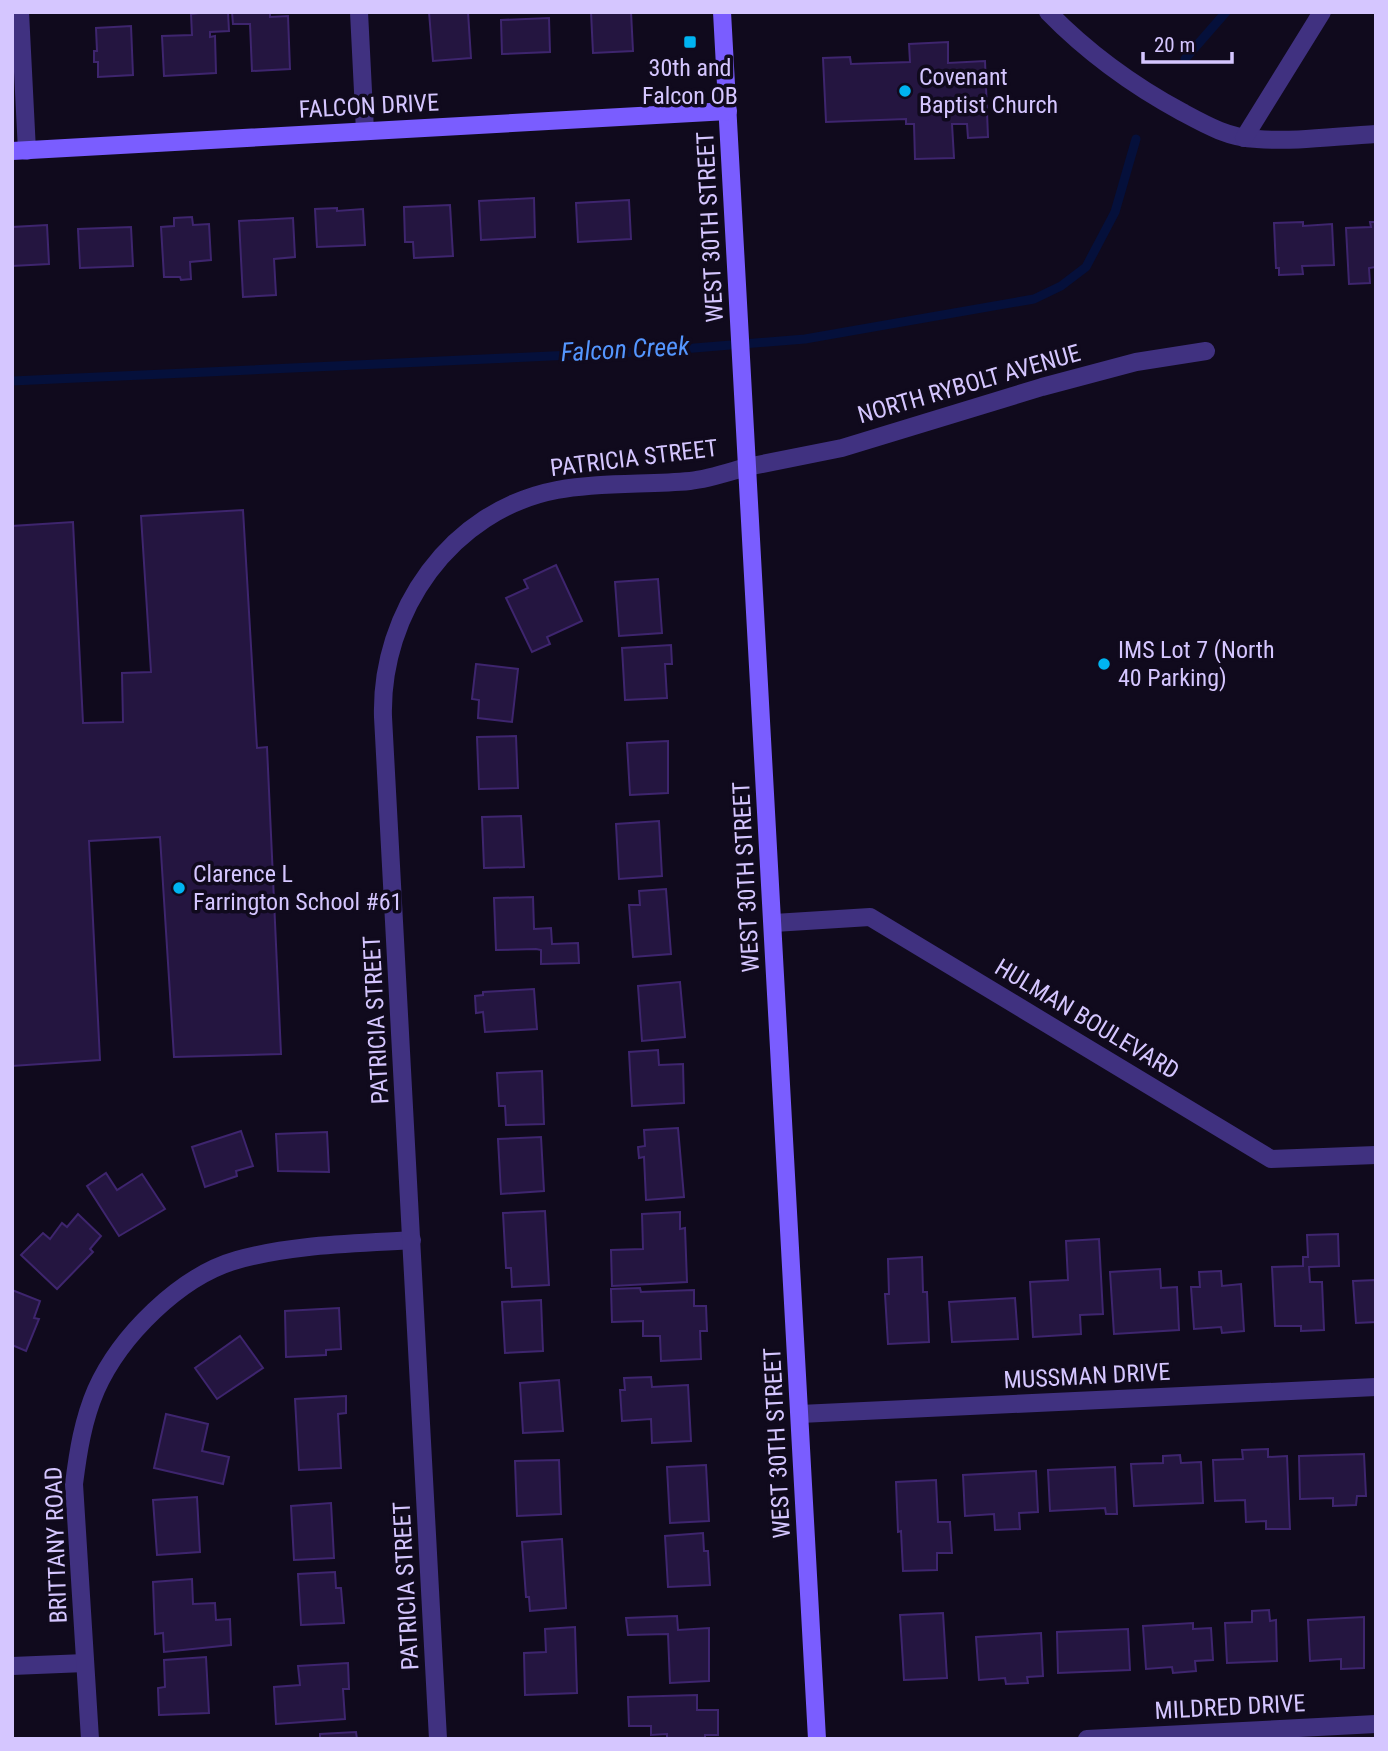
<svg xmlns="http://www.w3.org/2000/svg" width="1388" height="1751" font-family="'Roboto Condensed',sans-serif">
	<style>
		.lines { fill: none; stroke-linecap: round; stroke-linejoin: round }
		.stream { stroke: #05103b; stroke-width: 9 }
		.building { fill: #241540; stroke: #3e256e; stroke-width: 2 }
		.lane { stroke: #403180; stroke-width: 18 }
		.street { stroke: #403180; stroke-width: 18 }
		.secondary { stroke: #7a5dff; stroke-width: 18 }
		.poi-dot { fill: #00b4f1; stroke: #100a1d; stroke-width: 2.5 }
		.labels { text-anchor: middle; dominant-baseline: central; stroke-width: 7; stroke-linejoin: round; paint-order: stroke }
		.poi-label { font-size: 24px; fill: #d5c6ff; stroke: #100a1d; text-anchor: start }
		.street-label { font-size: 24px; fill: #d5c6ff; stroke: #100a1d }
		.water-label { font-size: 26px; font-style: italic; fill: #5496ff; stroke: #100a1d }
	</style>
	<rect width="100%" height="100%" fill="#100a1d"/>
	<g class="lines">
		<g class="stream">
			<path d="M1185 59 1226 12"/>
			<path d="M12 381 658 351 805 339 1034 299 1061 286 1086 267 1115 212 1136 139"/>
		</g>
	</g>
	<g class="building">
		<path d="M207 12H228L229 31 210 32V37L215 36 216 73 164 76 162 36 192 35 191 14Z"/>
		<path d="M232 12H270V17L288 16 290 69 252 71 250 24H233Z"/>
		<path d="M429 12H468L471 58 433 61Z"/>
		<path d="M591 12H631L633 51 593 53Z"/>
		<path d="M549 18 550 52 502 54 501 20Z"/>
		<path d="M131 26 133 75 98 77V62H94V51H97L96 28Z"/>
		<path d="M948 42V63L985 61 988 137 968 138 967 124H952L954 158 915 159 914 124H906V119L826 122 823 58 850 57 851 64 910 62 909 44Z"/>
		<path d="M534 198 535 237 481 240 479 201Z"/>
		<path d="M629 200 631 239 578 242 576 203Z"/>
		<path d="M450 205 453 256 414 258 413 242H405L404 207Z"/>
		<path d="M337 208V211L363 209 365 245 317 247 315 209Z"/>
		<path d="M192 217 193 225 209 224 211 260 190 262 191 279 181 280 180 277H164L161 227 174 226V218Z"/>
		<path d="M293 218 295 257 274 259 276 295 243 297 239 221Z"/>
		<path d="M1303 222V226L1332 224 1334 265 1302 266 1303 274 1279 275V268H1276L1274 223Z"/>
		<path d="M1370 222H1376V267L1369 268 1370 283 1349 284 1346 228 1371 227Z"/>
		<path d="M47 225 49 264 12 266V227Z"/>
		<path d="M131 227 133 266 80 268 78 229Z"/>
		<path d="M243 510 257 748 267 747 281 1054 174 1057 160 837 89 841 100 1060 12 1066V526L73 522 83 723 123 722 122 673 151 672 141 516Z"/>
		<path d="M556 565 582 621 547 637 550 644 532 652 506 598 528 588 524 580Z"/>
		<path d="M658 579 662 633 619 636 615 582Z"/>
		<path d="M671 645 672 664H665L667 698 625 700 622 648Z"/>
		<path d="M476 664 518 669 512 722 478 718 479 700 472 699Z"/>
		<path d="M516 736 518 788 479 789 477 737Z"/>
		<path d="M668 741V793L630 795 627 743Z"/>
		<path d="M521 816 524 867 484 868 482 817Z"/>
		<path d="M659 821 662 876 619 879 616 824Z"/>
		<path d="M666 889 671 954 633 957 629 905H640L639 891Z"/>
		<path d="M533 897 534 929 551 928 552 944 578 943 579 963 541 964V950L536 949 496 950 494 898Z"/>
		<path d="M680 982 685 1037 642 1041 638 986Z"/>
		<path d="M534 989 537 1029 485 1032 483 1012 476 1013 475 996 483 995V992Z"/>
		<path d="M658 1050 659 1065 683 1064 684 1103 632 1106 629 1052Z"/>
		<path d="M542 1071 544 1124 506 1125 505 1106H499L497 1073Z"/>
		<path d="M678 1128 684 1197 646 1200 644 1157 639 1158 638 1147 645 1146 644 1130Z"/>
		<path d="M241 1131 253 1166 236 1171 237 1176 205 1187 192 1147Z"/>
		<path d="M327 1132 329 1172 278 1171 276 1134Z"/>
		<path d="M541 1137 544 1191 501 1194 498 1139Z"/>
		<path d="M106 1173 117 1190 142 1174 165 1209 119 1236 87 1186Z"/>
		<path d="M545 1211 549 1285 512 1287 511 1268H506L503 1213Z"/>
		<path d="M680 1212V1229L685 1228 687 1282 612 1286 611 1250 643 1249 642 1214Z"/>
		<path d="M78 1214 101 1236 90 1249 93 1252 57 1289 21 1255 43 1233 50 1239 62 1223 67 1227Z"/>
		<path d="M1338 1234 1339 1266 1309 1267 1310 1282H1322L1324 1330 1301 1331V1326H1275L1272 1267 1303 1266V1257H1308L1307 1235Z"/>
		<path d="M1099 1239 1103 1314 1080 1315 1081 1334 1033 1337 1030 1282 1068 1280 1066 1241Z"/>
		<path d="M922 1257 923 1292H927L929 1342 888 1344 885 1294H889L888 1259Z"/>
		<path d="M1160 1269 1161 1288 1177 1287 1179 1330 1114 1334 1110 1272Z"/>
		<path d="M1221 1271 1222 1286 1241 1284 1244 1331 1222 1333 1221 1327 1194 1329 1191 1287H1200L1199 1272Z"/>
		<path d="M1376 1280V1322L1356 1323 1353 1281Z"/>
		<path d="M640 1288 641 1292 694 1290V1306H706L707 1331H700L701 1359 661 1361 660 1336H643V1321L612 1322 611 1289Z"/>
		<path d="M12 1290 40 1301 34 1318 39 1319 26 1351 12 1345Z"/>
		<path d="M1015 1298 1018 1339 952 1342 949 1302Z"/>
		<path d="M541 1300 543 1351 505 1353 502 1302Z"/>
		<path d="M339 1308 341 1349 326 1350V1355L286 1357 285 1311Z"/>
		<path d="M240 1336 263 1368 217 1399 195 1368Z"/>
		<path d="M651 1377 652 1387 688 1385 691 1441 652 1443 651 1419 622 1421 620 1390H625L624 1378Z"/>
		<path d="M559 1380 563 1431 523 1433 520 1383Z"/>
		<path d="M346 1396V1413L338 1414 341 1468 299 1470 295 1399Z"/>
		<path d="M166 1414 208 1424 202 1451 229 1457 223 1484 154 1468Z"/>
		<path d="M1268 1449V1457L1287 1456 1290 1529H1266V1521L1246 1522 1245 1500 1215 1501 1213 1460 1243 1459 1242 1450Z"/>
		<path d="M1364 1454 1366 1496H1357L1356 1505 1333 1506V1498L1300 1499 1299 1456Z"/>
		<path d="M1180 1455 1181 1463 1201 1462 1203 1503 1134 1506 1131 1464 1163 1463V1456Z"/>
		<path d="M559 1460 561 1514 517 1516 515 1461Z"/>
		<path d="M706 1465 709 1521 670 1523 667 1467Z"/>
		<path d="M1115 1467 1117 1514H1106L1105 1508 1050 1511 1048 1470Z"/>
		<path d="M1036 1471 1038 1512 1019 1513 1020 1529 995 1530 994 1514 965 1516 963 1475Z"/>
		<path d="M936 1480 938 1522H950L952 1553H937V1570L903 1571 901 1531 898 1532 896 1482Z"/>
		<path d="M197 1497 200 1552 157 1555 153 1500Z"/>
		<path d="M331 1503 334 1558 294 1560 291 1506Z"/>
		<path d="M703 1533 704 1551H708L710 1585 668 1587 665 1536Z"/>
		<path d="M562 1539 566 1608 530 1611 529 1597H526L522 1542Z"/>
		<path d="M335 1572 336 1588H341L344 1623 301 1625 298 1574Z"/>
		<path d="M192 1579 193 1604 215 1603 216 1620 230 1619 231 1645 164 1652 163 1633 155 1634 153 1582Z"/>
		<path d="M1269 1610 1270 1621 1276 1620 1277 1661 1227 1663 1225 1623 1252 1622V1611Z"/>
		<path d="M943 1613 947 1678 904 1680 900 1615Z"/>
		<path d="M677 1616 678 1630 709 1628V1681L670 1683 668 1634 628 1635 626 1618Z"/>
		<path d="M1364 1617V1668L1341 1669V1659L1310 1661 1308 1620Z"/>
		<path d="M1193 1623V1629L1211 1628 1213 1660 1195 1661 1196 1671 1173 1673 1172 1667 1146 1669 1143 1626Z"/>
		<path d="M575 1627 577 1693 525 1695 524 1653 546 1652 545 1629Z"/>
		<path d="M1128 1629 1130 1670 1058 1673 1057 1632Z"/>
		<path d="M1041 1633 1043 1676 1027 1677 1028 1683 1006 1684 1005 1678 979 1680 976 1637Z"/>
		<path d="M206 1657 209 1713 159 1715 158 1688 165 1687 164 1660Z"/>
		<path d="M348 1663 349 1689H343L345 1719 276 1724 274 1687 300 1685 298 1666Z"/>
		<path d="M697 1695V1710H718V1735H705V1739H667V1734L651 1735V1726H629L628 1697Z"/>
		<path d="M356 1732 357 1739H320V1734Z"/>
	</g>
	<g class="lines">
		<path class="lane" d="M747 467 842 448 1042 387 1136 362 1206 351"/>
		<g class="street">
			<path d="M20 12 27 151"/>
			<path d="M359 12 365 131"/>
			<path d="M1048 12C1088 53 1132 85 1182 112 1206 125 1229 138 1257 139 1296 142 1337 136 1376 134"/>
			<path d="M1244 138 1322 12"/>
			<path d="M774 923 870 917 1271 1159 1376 1155"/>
			<path d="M800 1414 1376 1387"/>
			<path d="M12 1666 85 1663"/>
			<path d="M90 1739 74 1484C78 1452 83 1420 96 1390 120 1336 180 1276 237 1260 294 1244 354 1244 412 1240"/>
			<path d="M438 1739 383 717C380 612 451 510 557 490 600 482 646 485 690 481 709 479 729 472 747 467"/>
			<path d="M1087 1739 1376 1724"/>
		</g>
		<g class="secondary">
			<path d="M722 12 817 1739"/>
			<path d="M12 151 728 111"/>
		</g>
	</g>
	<g class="poi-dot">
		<rect x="683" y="35" width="14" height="14" rx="3.5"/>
		<circle cx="905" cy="91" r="7"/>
		<circle cx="1104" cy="664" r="7"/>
		<circle cx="179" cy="888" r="7"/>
	</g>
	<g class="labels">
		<g class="poi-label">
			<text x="690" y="68" text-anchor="middle">30th and<tspan x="690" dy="28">Falcon OB</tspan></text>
			<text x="919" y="77">Covenant<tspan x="919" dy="28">Baptist Church</tspan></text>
			<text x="1118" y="650">IMS Lot 7 (North<tspan x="1118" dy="28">40 Parking)</tspan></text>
			<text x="193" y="874">Clarence L<tspan x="193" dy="28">Farrington School #61</tspan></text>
		</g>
		<g class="street-label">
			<text transform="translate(369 106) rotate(-3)">FALCON DRIVE</text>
			<text transform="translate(710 227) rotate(-93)">WEST 30TH STREET</text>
			<text transform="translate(969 384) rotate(-16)">NORTH RYBOLT AVENUE</text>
			<text transform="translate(634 458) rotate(-7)">PATRICIA STREET</text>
			<text transform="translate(746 877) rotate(-93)">WEST 30TH STREET</text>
			<text transform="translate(1087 1019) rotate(31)">HULMAN BOULEVARD</text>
			<text transform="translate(376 1020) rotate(-93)">PATRICIA STREET</text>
			<text transform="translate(1087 1376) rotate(-3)">MUSSMAN DRIVE</text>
			<text transform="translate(777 1443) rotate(-93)">WEST 30TH STREET</text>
			<text transform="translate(56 1545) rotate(-92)">BRITTANY ROAD</text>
			<text transform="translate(406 1586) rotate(-93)">PATRICIA STREET</text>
			<text transform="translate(1230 1707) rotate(-3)">MILDRED DRIVE</text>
		</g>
		<g class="water-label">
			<text transform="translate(625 349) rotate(-3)">Falcon Creek</text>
		</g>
	</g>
	<rect width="1388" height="1751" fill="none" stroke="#d5c6ff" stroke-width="28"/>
	<path d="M1143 52v10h89v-10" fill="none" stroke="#d5c6ff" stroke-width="3.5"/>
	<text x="1154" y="52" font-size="21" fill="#d5c6ff" stroke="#100a1d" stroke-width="5" paint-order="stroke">20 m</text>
</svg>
